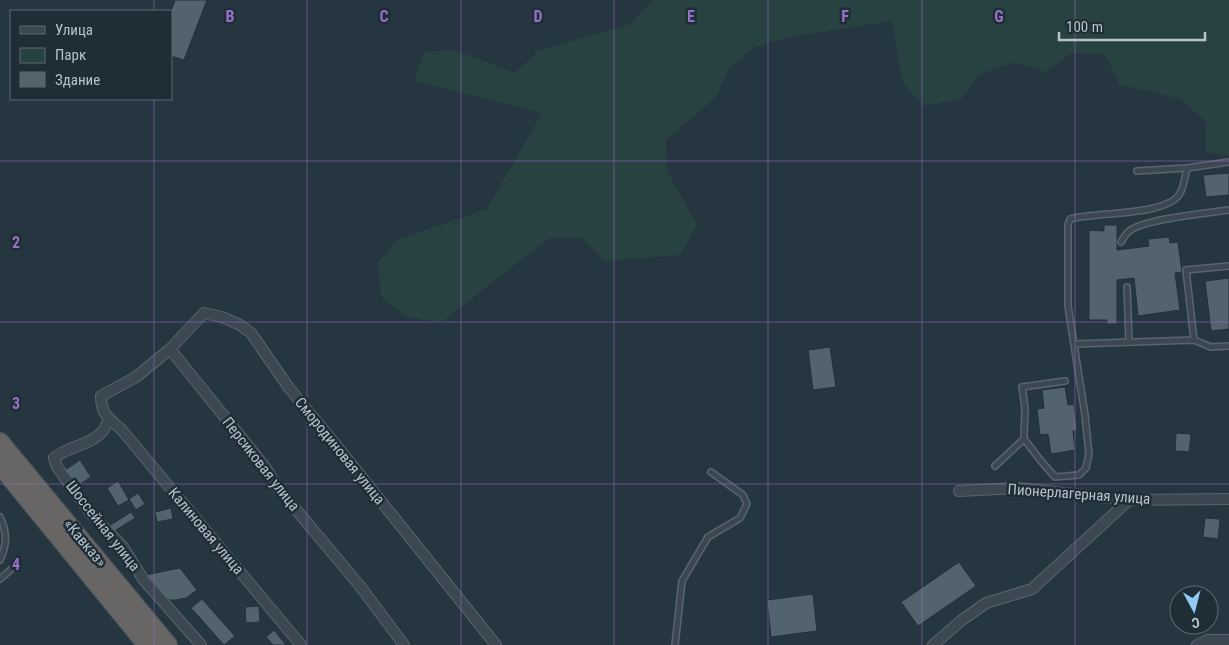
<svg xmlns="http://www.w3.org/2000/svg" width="1229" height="645" font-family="'Roboto Condensed',sans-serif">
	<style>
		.green { fill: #284241 }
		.building { fill: #52636e; stroke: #212f38 }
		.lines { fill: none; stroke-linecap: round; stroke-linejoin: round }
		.service-casing { stroke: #58656e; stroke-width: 8 }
		.minor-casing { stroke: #58656e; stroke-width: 12 }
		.trunk-casing { stroke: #45525b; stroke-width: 20 }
		.service { stroke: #3b4851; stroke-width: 5 }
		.minor { stroke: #3b4851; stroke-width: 10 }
		.trunk { stroke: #686664; stroke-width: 18 }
		.grid { fill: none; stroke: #9670c4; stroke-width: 1; stroke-opacity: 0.55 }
		.labels { text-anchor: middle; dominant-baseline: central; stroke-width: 5; stroke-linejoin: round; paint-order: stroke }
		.street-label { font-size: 15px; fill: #b7c2cb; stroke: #1f2d36 }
		.grid-label { font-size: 16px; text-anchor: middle; font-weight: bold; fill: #9670c4; stroke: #1f2d36; stroke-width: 5; stroke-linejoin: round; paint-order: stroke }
	</style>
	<rect width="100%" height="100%" fill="#263641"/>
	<path class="green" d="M653 0H1229V156L1206 152V122L1181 99 1119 84 1105 54 1072 53 1045 72 1015 62 980 74 961 99 924 106 903 83 892 21 789 37 754 47 728 70 716 97 666 140 667 171 697 225 680 255 605 261 582 238H549L442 322 406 317 381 296 378 263 397 240 487 209 542 113 414 81 424 52 454 50 515 73 538 51 631 24Z"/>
	<g class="building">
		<path d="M175 0H207L184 60 171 56V11Z"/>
		<path d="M1229 173V195L1206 197 1203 175Z"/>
		<path d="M1104 225H1117V250L1149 246 1148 239 1169 237 1170 243 1178 242 1182 272 1175 273 1180 310 1138 316 1134 278 1117 280V324H1107V320H1089V230L1104 231Z"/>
		<path d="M1229 278V329L1211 331 1205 281Z"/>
		<path d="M830 347 836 387 813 390 808 350Z"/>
		<path d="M1065 387 1068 405 1074 404 1077 430 1073 431 1075 450 1051 454 1048 434 1040 435 1037 409 1044 408 1042 390Z"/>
		<path d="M1176 433 1191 434 1189 452 1175 451Z"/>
		<path d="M80 460 91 477 76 487 65 470Z"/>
		<path d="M118 481 129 500 118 506 107 488Z"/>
		<path d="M138 493 145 504 136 510 129 499Z"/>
		<path d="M171 508 173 519 157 522 155 512Z"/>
		<path d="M131 512 135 518 113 532 109 526Z"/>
		<path d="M1205 518 1220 519 1218 539 1203 537Z"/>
		<path d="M959 562 976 586 918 626 901 602Z"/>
		<path d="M180 568 197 590 186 598 176 600H165L145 575Z"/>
		<path d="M813 594 817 631 771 637 767 600Z"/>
		<path d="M202 599 235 636 224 645 191 608Z"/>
		<path d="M259 606 260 622 246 623 245 607Z"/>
		<path d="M274 630 286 645H273L266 637Z"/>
	</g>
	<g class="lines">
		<defs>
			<g id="service">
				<path d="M1137 171 1187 168 1229 162"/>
				<path d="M1121 242C1123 239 1125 235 1128 232 1142 219 1208 213 1229 210"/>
				<path d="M1127 287 1129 342"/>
				<path d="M1194 340 1186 270 1229 266"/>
				<path d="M1075 344 1194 340 1211 347 1229 346"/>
				<path d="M1024 439 1041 461 1055 477 1079 475 1086 468 1089 454 1085 415 1068 306V225L1070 219C1095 212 1164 216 1179 195 1184 188 1185 176 1187 168"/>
				<path d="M995 466 1024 439 1025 408 1022 387 1065 381"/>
				<path d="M0 517C7 531 7 546 0 560"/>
				<path d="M0 579 14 567"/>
				<path d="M675 645 682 581 708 537 740 518 747 504 743 495 711 472"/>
			</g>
			<g id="minor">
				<path d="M170 349 204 313 222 317 240 325 251 333 289 388 336 445 496 645"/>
				<path d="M109 419C107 423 105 429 101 433 88 446 68 446 54 458L57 467 91 514 123 547 143 579 201 645"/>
				<path d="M959 491 1017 488 1129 500 1229 499"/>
				<path d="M301 645 121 429C108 418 101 414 101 396L136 377 170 349 265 467 278 488 360 586 404 645"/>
				<path d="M933 645 962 620 986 603 1032 589 1129 500"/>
				<path d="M1197 645 1207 640H1229"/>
			</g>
			<g id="trunk">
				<path d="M0 442 168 645"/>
				<path d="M0 465 147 645"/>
			</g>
		</defs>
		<use href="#service" class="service-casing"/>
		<use href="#minor" class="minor-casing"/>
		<use href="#trunk" class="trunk-casing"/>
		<use href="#service" class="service"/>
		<use href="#minor" class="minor"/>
		<use href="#trunk" class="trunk"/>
	</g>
	<path class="grid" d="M154 0V11M307 0V645M461 0V645M614 0V645M768 0V645M922 0V645M1075 0V645M154 99V645M0 161H1229M0 322H1229M0 484H1229"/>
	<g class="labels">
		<g class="street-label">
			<text transform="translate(340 451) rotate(51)">Смородиновая улица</text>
			<text transform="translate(261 464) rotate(52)">Персиковая улица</text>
			<text transform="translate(1079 494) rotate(4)">Пионерлагерная улица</text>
			<text transform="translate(103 526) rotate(52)">Шоссейная улица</text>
			<text transform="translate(206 531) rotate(50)">Калиновая улица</text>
			<text transform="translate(85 543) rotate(50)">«Кавказ»</text>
		</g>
	</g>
	<g class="grid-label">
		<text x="230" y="22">B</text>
		<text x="384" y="22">C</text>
		<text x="538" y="22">D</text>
		<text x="691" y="22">E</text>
		<text x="845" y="22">F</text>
		<text x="999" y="22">G</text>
		<text x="16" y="248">2</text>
		<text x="16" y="409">3</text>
		<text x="16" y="570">4</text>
	</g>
	<rect x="10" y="10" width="162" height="90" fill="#1f2d36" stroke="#5c6972"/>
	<rect x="20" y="26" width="25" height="8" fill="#3b4851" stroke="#5c6972"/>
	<text x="55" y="35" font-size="15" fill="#b7c2cb">Улица</text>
	<rect x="20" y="48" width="25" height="15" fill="#284241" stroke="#5c6972"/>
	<text x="55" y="60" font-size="15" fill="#b7c2cb">Парк</text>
	<rect x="20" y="72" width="25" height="15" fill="#52636e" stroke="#5c6972"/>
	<text x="55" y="85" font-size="15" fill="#b7c2cb">Здание</text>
	<g transform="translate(1194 610) rotate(173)"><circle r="24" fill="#1f2d36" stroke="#5c6972"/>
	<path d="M0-4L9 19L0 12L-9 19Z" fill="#91c9f7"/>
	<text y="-8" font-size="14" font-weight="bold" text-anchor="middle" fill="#b7c2cb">С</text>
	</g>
	<path d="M1059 32v8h146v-8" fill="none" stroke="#b7c2cb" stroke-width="2.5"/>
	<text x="1066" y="32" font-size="15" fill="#b7c2cb" stroke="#1f2d36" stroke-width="4" paint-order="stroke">100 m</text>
</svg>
